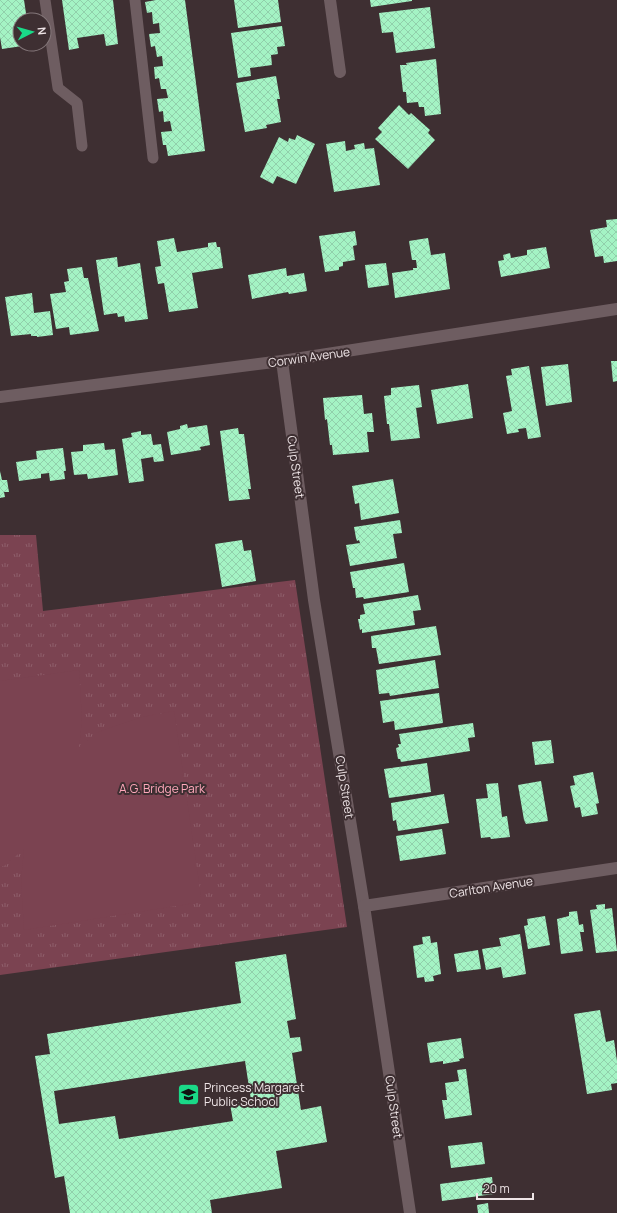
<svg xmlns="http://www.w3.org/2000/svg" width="617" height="1213" font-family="Manrope,sans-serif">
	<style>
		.park { fill: url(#park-tufts) }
		.pitch { fill: #7b4351 }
		.building { fill: url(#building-cross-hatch); fill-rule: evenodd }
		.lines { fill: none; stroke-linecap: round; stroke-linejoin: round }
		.lane { stroke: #6e5d61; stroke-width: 11 }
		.street { stroke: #6e5d61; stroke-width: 12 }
		.labels { text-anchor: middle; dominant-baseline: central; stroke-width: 4; stroke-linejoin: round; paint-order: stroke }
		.street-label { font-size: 12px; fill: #eee4e6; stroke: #3e2f32 }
		.park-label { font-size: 12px; fill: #ffa8bb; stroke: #3e2f32 }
		.poi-label { font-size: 12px; fill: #eee4e6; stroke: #3e2f32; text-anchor: start }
	</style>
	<defs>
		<pattern id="park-tufts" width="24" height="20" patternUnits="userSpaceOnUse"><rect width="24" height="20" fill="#7b4351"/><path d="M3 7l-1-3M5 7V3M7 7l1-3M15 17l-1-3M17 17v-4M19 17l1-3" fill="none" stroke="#8e5e6a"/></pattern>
		<pattern id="building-cross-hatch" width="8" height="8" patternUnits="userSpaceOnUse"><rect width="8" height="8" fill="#a4f3c4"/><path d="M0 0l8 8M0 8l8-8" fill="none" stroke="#91d0ab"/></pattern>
	</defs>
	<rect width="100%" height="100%" fill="#3e2f32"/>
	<path class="park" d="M0 535H36L43 611 295 580 347 927 0 975Z"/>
	<path class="pitch" d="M79 670 82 720 79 748 96 733 115 726 142 717 174 711 201 896 195 903 24 930 21 881 24 849 4 866 0 867V681Z"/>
	<g class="building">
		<path d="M0 0H24L27 20H20V44L29 45 2 49 0 37Z"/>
		<path d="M62 0H113L118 44 106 46 104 34 77 38 79 48 69 50Z"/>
		<path d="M156 0H185L205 151 168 156 166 145H163L161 132 172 131 170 121 164 122 163 111 159 112 157 99 168 98 166 89H161L159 78 155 79 154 67 163 66 162 56 157 57 155 46 151 47 149 34 160 33 159 23 153 24 152 12 147 13 145 2Z"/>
		<path d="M234 0H278L281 22 238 28Z"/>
		<path d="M370 0H412V1L371 7Z"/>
		<path d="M430 7 435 48 396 53 393 32 382 33 379 13Z"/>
		<path d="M282 26 285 46 277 47 278 54 271 55 272 65 250 68 251 76 238 78 231 33Z"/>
		<path d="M436 59 441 114 425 116 424 107H419L418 102 407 103 406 92H403L400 65H407L406 63Z"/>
		<path d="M276 76 280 99H277L281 122 266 125 267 128 245 132 236 83Z"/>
		<path d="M399 105 409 115 411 113 430 130 428 133 435 140 408 169 375 139 382 132 378 128Z"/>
		<path d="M297 135 315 144 296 184 277 176 273 184 260 177 279 137 288 142 289 138 295 140Z"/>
		<path d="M345 141 346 151 355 149 354 145 364 143 365 149 374 148 380 185 334 192 326 144Z"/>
		<path d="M617 219V261L604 263 603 256 595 257 590 230 607 227 606 220Z"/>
		<path d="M355 231 357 245 353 246 355 260 343 262V266L339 267V270L325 272 319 236Z"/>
		<path d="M174 238 177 252 208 247V243L216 242 217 247H220L223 268 192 273 198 308 169 312 164 283 158 284 155 267 161 266 157 241Z"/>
		<path d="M428 238 431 255 445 253 450 289 395 298 392 273 413 270V268H417L416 260H412L409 241Z"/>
		<path d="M546 247 550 268 501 277 498 261 504 260 503 255 510 253 511 258 527 255V250Z"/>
		<path d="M117 257 118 267 140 263 148 319 125 322 124 316 118 317 117 313 104 315 96 260Z"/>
		<path d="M386 263 389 285 368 288 365 265Z"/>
		<path d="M82 267 84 278H88L99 331 70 335 69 327 56 329 50 294 66 292 64 282 69 281 67 269Z"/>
		<path d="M286 268 287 276 304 273 307 291 289 294 288 292 252 299 248 275Z"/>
		<path d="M32 293 34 313 50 311 53 335 37 337V336H31V334L11 336 5 297Z"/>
		<path d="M611 361H617V381L613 382Z"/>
		<path d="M568 364 572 402 546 406 541 367Z"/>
		<path d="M529 366 541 437 528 439 526 428 518 429 519 432 507 434 503 413 512 411 506 376 512 375 511 369Z"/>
		<path d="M468 384 473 418 437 424 431 390Z"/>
		<path d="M419 385 422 407 416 408 420 438 391 441 389 424H387L384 396 391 395V388Z"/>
		<path d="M362 395 364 414 372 413 374 432H367L369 452 333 455 332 445H330L327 419 325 420 323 398Z"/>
		<path d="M187 424 188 428 207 425 210 445 200 447 201 450 171 455 167 432 180 429V426Z"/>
		<path d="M238 428 239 434H244L251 489H248L250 499 229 501 220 431Z"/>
		<path d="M141 431V435L151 434 153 445 161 444 164 461 154 462 153 457 141 459 144 481 129 483 122 439 132 437 131 433Z"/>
		<path d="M104 443 105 450 115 449 118 475 88 479 87 474 74 475 71 452 83 451V445Z"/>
		<path d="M63 448 66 471H64L65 479 50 481 49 473 41 474V478L19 481 16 462 37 459 36 451Z"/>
		<path d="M0 471 2 480H7L9 492H4L5 497 0 498Z"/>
		<path d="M393 479 399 513 361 520 359 503 355 504 352 486Z"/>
		<path d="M400 520 402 533 393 534 397 558 350 566 346 545 360 543 359 540 357 541 356 538 354 527Z"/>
		<path d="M242 540 244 551 251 550 256 581 222 587 215 544Z"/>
		<path d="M404 563 409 592 364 599 363 597 356 598 355 588H353L350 572Z"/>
		<path d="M418 595 421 610 413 611 415 625 362 633V629L360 630 358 619H360V615L365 614 363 604Z"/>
		<path d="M436 626 441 655 379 664 376 648H372L371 636Z"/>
		<path d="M435 660 439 688 390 696 389 693 379 694 376 670Z"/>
		<path d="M439 693 443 723 395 730 394 721 383 723 380 701Z"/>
		<path d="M473 723 475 737 468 738 470 751 401 762 400 759H398L396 748 399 747 398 744H401L399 734Z"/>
		<path d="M551 740 554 763 535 765 532 742Z"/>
		<path d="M427 763 431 792 389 798 384 769Z"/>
		<path d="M593 772 599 803 596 804 598 814 582 817 580 807 575 808 570 786 575 785 573 776Z"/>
		<path d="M541 781 548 821 526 824 524 820 518 785Z"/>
		<path d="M498 783 502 817 507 816 510 837 491 839 490 837 481 838 476 799 488 798 486 784Z"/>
		<path d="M444 794 449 823 398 831 396 820 393 821 391 803Z"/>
		<path d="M442 829 446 854 400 861 396 836Z"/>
		<path d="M605 904V909L612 908 617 951 596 953 590 910 597 909 596 905Z"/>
		<path d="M577 911 579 925 583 924 584 932H580L583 951 561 954 557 919 569 916V912Z"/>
		<path d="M545 916 550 945 528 949 524 926 528 925 527 919Z"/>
		<path d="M520 934 526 974 503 978 501 967 486 970 482 949 501 946 499 938Z"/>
		<path d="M430 936 431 943 437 942 441 974 433 976 434 981 425 982 424 977 417 978 413 946 423 944 422 937Z"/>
		<path d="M478 950 481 969 457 972 454 954Z"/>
		<path d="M286 954 296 1019 287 1021 290 1038 300 1037 302 1051 292 1053 301 1110 321 1106 327 1142 276 1151 282 1188 210 1200 212 1213H70L64 1176 55 1178 35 1056 50 1054 47 1034 241 1003 235 962ZM245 1061 251 1100 230 1104 233 1121 119 1139 115 1116 59 1124 54 1091Z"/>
		<path d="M600 1010 606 1042 614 1040 617 1061V1083L611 1084 612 1090 587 1094 574 1014Z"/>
		<path d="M461 1038 464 1058 459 1059 460 1061 443 1064V1061L430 1063 427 1043Z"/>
		<path d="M466 1069 472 1115 445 1119 442 1100H447L445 1083 459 1081 457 1070Z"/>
		<path d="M482 1142 485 1164 451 1168 448 1146Z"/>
		<path d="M492 1177 494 1194 442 1201 440 1184Z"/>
		<path d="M488 1203 489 1213H478L477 1205Z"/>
	</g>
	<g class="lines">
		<g class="lane">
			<path d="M45 0 58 88 77 103 82 146"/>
			<path d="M135 0 153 158"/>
		</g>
		<g class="street">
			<path d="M330 0 340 72"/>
			<path d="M282 361 314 600 364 906 410 1213"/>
			<path d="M0 397 282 361 617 309"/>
			<path d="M364 906 617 868"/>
		</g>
	</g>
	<defs>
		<symbol id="school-square" viewBox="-11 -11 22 22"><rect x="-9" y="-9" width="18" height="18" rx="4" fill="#1ad988" stroke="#3e2f32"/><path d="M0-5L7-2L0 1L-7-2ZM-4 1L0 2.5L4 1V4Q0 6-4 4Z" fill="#111"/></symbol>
	</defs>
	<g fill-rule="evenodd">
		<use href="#school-square" x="176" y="1082" width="25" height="25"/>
	</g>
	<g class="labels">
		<g class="street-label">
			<text transform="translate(309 357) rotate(-8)">Corwin Avenue</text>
			<text transform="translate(296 467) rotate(82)">Culp Street</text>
			<text transform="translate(345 787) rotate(81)">Culp Street</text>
			<text transform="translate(491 887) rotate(-9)">Carlton Avenue</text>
			<text transform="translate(394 1107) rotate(82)">Culp Street</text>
		</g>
		<g class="park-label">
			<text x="162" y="788">A.G. Bridge Park</text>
		</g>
		<g class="poi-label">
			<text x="204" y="1087">Princess Margaret<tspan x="204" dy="14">Public School</tspan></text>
		</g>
	</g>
	<g transform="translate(32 32) rotate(84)"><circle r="19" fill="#3e2f32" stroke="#84777a"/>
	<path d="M0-3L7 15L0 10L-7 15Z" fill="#1ad988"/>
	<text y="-6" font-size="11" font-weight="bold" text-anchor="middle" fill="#eee4e6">N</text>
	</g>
	<path d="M477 1193v6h56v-6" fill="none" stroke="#eee4e6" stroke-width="2"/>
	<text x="483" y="1193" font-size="12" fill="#eee4e6" stroke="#3e2f32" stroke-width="3" paint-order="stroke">20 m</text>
</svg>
